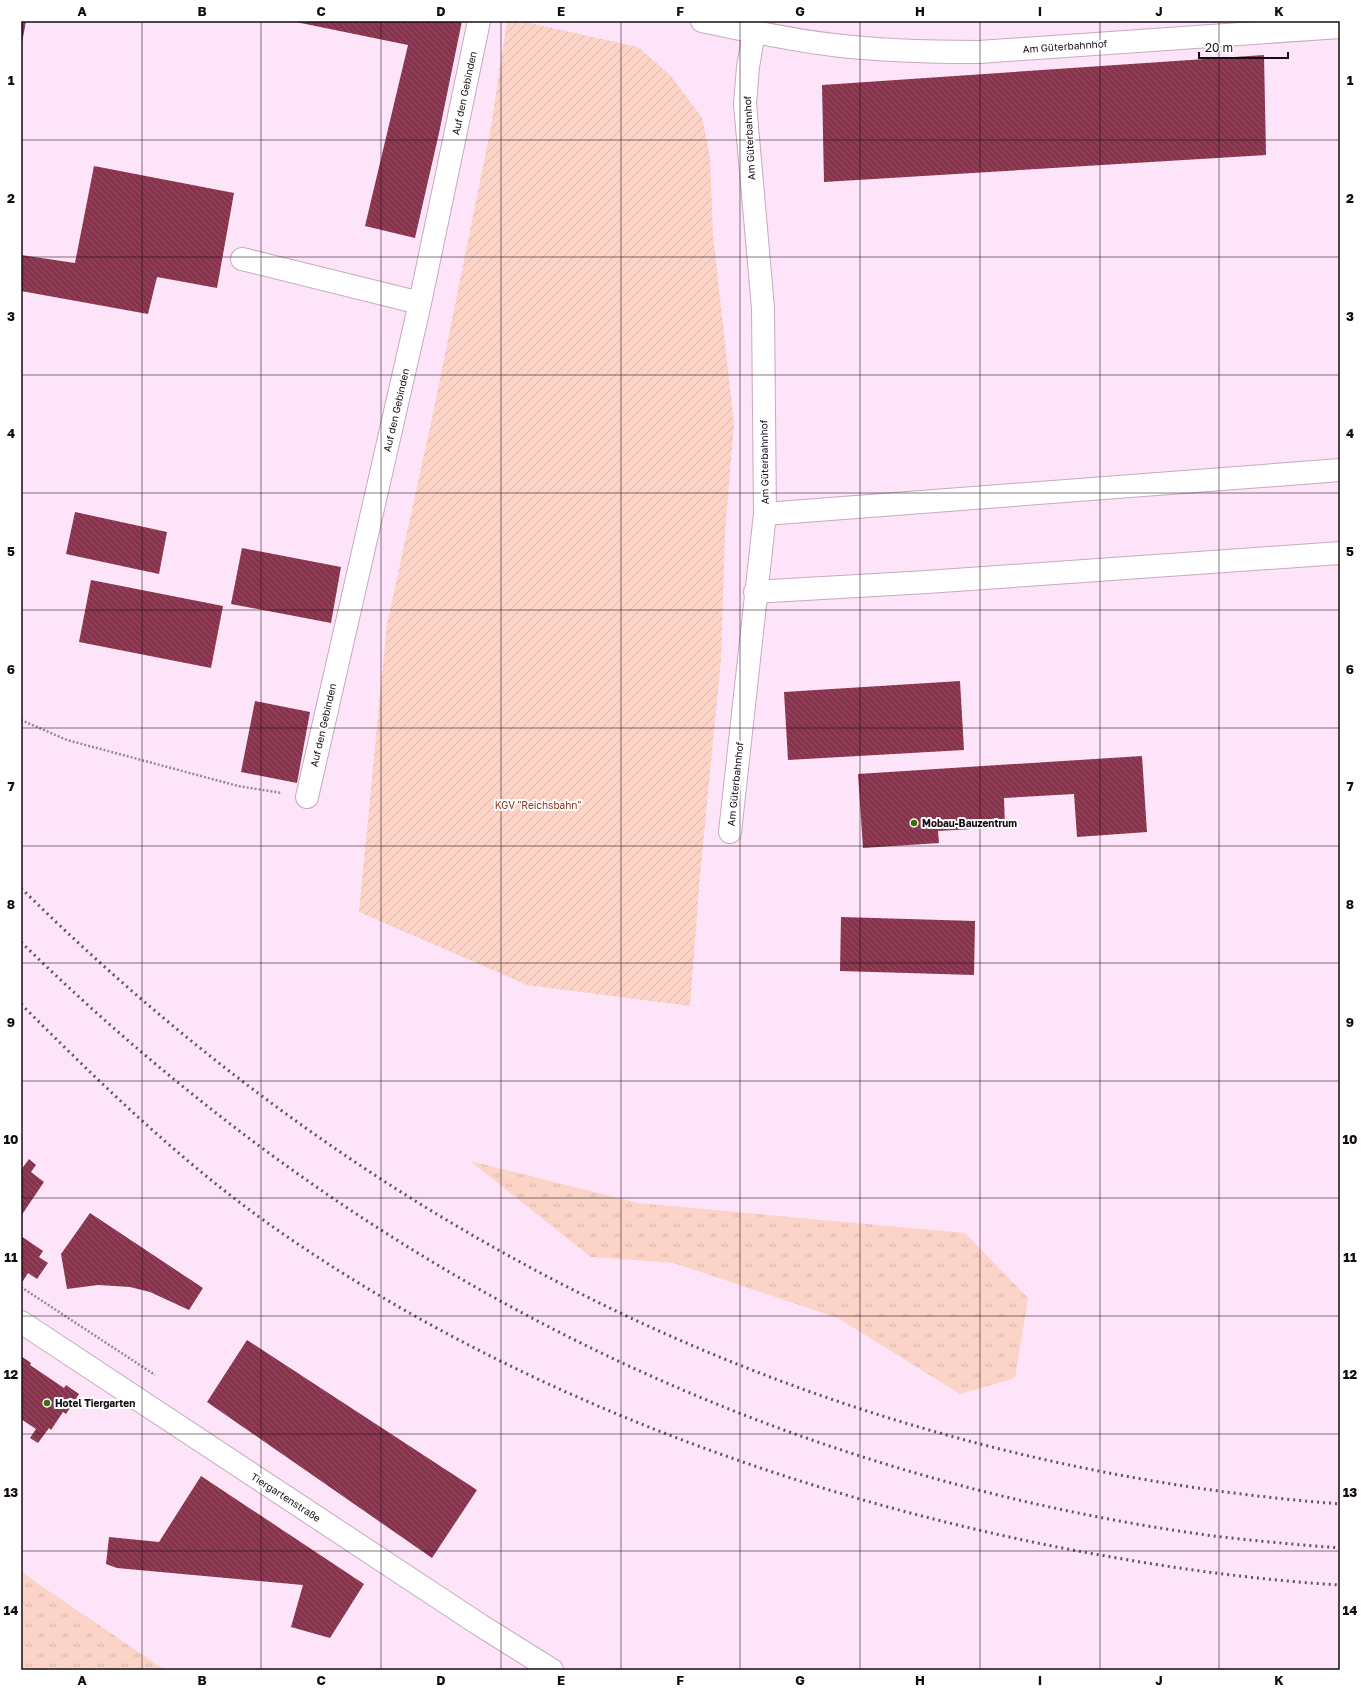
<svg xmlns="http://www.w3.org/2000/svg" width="1361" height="1691" font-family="'Golos Text',sans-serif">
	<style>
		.grass { fill: url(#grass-tufts) }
		.garden { fill: url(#garden-furrows) }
		.building { fill: url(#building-back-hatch) }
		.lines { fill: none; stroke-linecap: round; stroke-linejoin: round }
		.minor-casing { stroke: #c8a9c2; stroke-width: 24 }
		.path { stroke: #998695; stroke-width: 2.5; stroke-dasharray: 2 2; stroke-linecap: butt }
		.minor { stroke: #fff; stroke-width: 22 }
		.rail { stroke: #635460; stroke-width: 3; stroke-dasharray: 2 4; stroke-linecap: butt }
		.grid { fill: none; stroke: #150b13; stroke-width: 1; stroke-opacity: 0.55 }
		.poi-dot { fill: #3a7302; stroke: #fff; stroke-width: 1.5 }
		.labels { text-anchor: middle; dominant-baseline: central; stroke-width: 4; stroke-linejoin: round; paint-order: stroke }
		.street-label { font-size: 10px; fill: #150b13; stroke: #fff }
		.park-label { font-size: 10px; fill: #8a3519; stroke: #fff }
		.poi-label { font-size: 10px; font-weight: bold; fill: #150b13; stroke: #fff; text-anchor: start }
		.neatline { fill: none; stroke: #150b13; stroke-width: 1.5 }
		.grid-label { font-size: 13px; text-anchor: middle; font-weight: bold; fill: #150b13 }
	</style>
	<defs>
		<pattern id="grass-tufts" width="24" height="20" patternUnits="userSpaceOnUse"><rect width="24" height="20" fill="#fbd4c7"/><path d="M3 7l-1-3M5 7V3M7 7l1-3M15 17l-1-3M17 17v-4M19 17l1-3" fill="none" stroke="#d6b5aa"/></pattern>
		<pattern id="garden-furrows" width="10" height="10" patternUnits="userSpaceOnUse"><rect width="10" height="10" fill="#fbd4c7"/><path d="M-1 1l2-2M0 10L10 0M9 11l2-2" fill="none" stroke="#d6b5aa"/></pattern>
		<pattern id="building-back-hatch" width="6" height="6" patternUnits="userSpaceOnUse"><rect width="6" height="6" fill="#8a314b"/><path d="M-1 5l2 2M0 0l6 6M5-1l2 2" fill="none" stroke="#965266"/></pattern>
	</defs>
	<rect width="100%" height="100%" fill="#fee4f8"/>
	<g class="grass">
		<path d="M470 1161 638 1203 965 1233 1028 1298 1015 1378 960 1394 838 1318 674 1263 591 1257Z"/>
		<path d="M21 1571 40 1585 165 1670H21Z"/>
	</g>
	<path class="garden" d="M507 21H520L638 47 671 76 702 118 710 157 713 234 734 424 725 533 721 659 700 876 690 1006 527 985 359 912 387 624 434 409 491 127Z"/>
	<g class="building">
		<path d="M21 21H26L22 43H21Z"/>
		<path d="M291 21H462L439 133 415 238 365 226 408 45Z"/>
		<path d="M1264 55 1266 155 824 182 822 85Z"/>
		<path d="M94 166 234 193 217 288 157 277 148 314 21 291V255L75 263Z"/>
		<path d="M75 512 167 532 159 574 66 554Z"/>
		<path d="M242 548 341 567 331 623 231 604Z"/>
		<path d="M91 580 223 606 211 668 79 642Z"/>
		<path d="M960 681 964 750 788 760 784 692Z"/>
		<path d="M255 701 310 712 297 783 241 772Z"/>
		<path d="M1142 756 1147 832 1077 837 1074 794 1004 798 1005 827 938 831 939 843 863 848 858 774Z"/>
		<path d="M841 917 975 921 974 975 840 971Z"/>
		<path d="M29 1159 36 1165 31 1172 44 1182 21 1216V1170Z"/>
		<path d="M90 1213 203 1288 189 1310 150 1292 130 1287 98 1285 67 1289 61 1254Z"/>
		<path d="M21 1236 43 1251 39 1257 48 1263 37 1279 28 1273 23 1281 21 1279Z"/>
		<path d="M247 1340 477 1490 432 1558 207 1402Z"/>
		<path d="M21 1356 31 1363 30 1365 64 1388 66 1385 79 1394 66 1414 63 1412 51 1430 49 1428 38 1443 30 1438 36 1429 21 1419Z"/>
		<path d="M201 1476 364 1584 330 1638 291 1627 303 1585 117 1568 106 1564 109 1537 159 1542Z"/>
	</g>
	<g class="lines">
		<defs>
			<g id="minor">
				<path d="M702 21C745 30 789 40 833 45 882 51 930 52 979 52L1340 27"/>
				<path d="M242 259 420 303"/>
				<path d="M765 514 1340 470"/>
				<path d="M755 592 927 582 1340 553"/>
				<path d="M307 797 420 303 479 21"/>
				<path d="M730 832 765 514 763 308 745 104 748 67 754 32"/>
				<path d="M21 1322 480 1625 552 1670"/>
			</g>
		</defs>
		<use href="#minor" class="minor-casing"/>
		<g class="path">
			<path d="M21 720 67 740 238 786 282 793"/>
			<path d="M21 1287 155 1375"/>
		</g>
		<use href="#minor" class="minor"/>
		<g class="rail">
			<path d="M21 888C383 1246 830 1464 1340 1504"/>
			<path d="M21 942C347 1261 739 1466 1192 1533 1241 1540 1291 1544 1340 1548"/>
			<path d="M21 1004C101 1084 183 1164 276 1229 502 1387 778 1490 1047 1545 1143 1564 1241 1579 1340 1585"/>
		</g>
	</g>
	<path class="grid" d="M142 21V1670M261 21V1670M381 21V1670M501 21V1670M621 21V1670M740 21V1670M860 21V1670M980 21V1670M1100 21V1670M1219 21V1670M21 140H1340M21 257H1340M21 375H1340M21 493H1340M21 610H1340M21 728H1340M21 846H1340M21 963H1340M21 1081H1340M21 1198H1340M21 1316H1340M21 1434H1340M21 1551H1340"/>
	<g class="poi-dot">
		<circle cx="914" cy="823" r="4"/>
		<circle cx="47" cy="1403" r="4"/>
	</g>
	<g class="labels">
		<g class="street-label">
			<text transform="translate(1065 46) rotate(-4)">Am Güterbahnhof</text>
			<text transform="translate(464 93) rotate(-78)">Auf den Gebinden</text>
			<text transform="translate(749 138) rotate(-93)">Am Güterbahnhof</text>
			<text transform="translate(396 410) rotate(-77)">Auf den Gebinden</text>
			<text transform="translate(764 462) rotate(-91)">Am Güterbahnhof</text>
			<text transform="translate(323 725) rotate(-77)">Auf den Gebinden</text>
			<text transform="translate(735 784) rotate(-84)">Am Güterbahnhof</text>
			<text transform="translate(286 1497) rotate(33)">Tiergartenstraße</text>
		</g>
		<g class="park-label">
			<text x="538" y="805">KGV "Reichsbahn"</text>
		</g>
		<g class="poi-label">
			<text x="922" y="823">Mobau-Bauzentrum</text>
			<text x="55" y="1403">Hotel Tiergarten</text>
		</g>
	</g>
	<rect width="1361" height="1691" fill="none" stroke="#ffffff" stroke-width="44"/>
	<path d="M1199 52v6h89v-6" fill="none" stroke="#150b13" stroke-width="2"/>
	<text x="1205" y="52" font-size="12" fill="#150b13" stroke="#ffffff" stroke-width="3" paint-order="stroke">20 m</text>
	<rect x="22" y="22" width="1317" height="1647" class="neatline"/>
	<g class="grid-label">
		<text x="82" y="16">A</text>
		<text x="202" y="16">B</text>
		<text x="321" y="16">C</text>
		<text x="441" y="16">D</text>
		<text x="561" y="16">E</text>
		<text x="680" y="16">F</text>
		<text x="800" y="16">G</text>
		<text x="920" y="16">H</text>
		<text x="1040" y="16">I</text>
		<text x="1159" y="16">J</text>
		<text x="1279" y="16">K</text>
		<text x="11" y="85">1</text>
		<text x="1350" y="85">1</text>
		<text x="11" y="203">2</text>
		<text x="1350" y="203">2</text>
		<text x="11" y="321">3</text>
		<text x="1350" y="321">3</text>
		<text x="11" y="438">4</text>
		<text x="1350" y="438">4</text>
		<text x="11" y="556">5</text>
		<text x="1350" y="556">5</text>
		<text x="11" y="674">6</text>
		<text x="1350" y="674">6</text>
		<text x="11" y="791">7</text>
		<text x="1350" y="791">7</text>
		<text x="11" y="909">8</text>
		<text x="1350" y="909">8</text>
		<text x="11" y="1027">9</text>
		<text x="1350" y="1027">9</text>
		<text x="11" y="1144">10</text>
		<text x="1350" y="1144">10</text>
		<text x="11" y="1262">11</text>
		<text x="1350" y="1262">11</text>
		<text x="11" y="1379">12</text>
		<text x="1350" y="1379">12</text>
		<text x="11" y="1497">13</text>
		<text x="1350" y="1497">13</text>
		<text x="11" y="1615">14</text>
		<text x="1350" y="1615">14</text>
		<text x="82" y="1685">A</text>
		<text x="202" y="1685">B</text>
		<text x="321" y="1685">C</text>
		<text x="441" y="1685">D</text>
		<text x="561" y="1685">E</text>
		<text x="680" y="1685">F</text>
		<text x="800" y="1685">G</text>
		<text x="920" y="1685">H</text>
		<text x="1040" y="1685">I</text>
		<text x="1159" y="1685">J</text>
		<text x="1279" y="1685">K</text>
	</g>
</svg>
